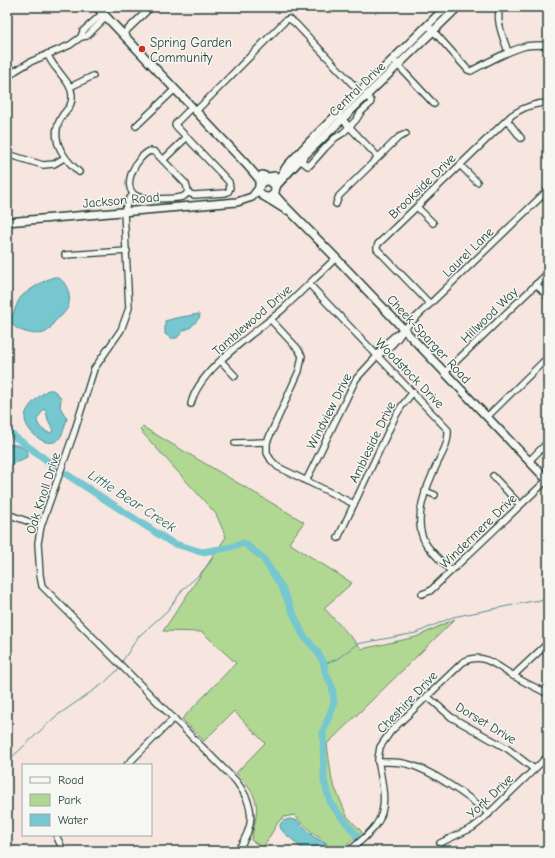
<svg xmlns="http://www.w3.org/2000/svg" width="555" height="858" font-family="'Comic Neue',sans-serif">
	<style>
		.green { fill: #b1d893; stroke: #688a64 }
		.water { fill: #76c7d0; stroke: #539092; fill-rule: evenodd }
		.lines { fill: none; stroke-linecap: round; stroke-linejoin: round }
		.stream { stroke: #539092; stroke-width: 1 }
		.river { stroke: #76c7d0; stroke-width: 7 }
		.minor-casing { stroke: #1f3d34; stroke-width: 8 }
		.major-casing { stroke: #1f3d34; stroke-width: 10 }
		.minor { stroke: #f6f6f2; stroke-width: 5.5 }
		.major { stroke: #f6f6f2; stroke-width: 7 }
		.poi-dot { fill: #c8321e; stroke: #f6f6f2; stroke-width: 1.5 }
		.labels { text-anchor: middle; dominant-baseline: central; stroke-width: 3; stroke-linejoin: round; paint-order: stroke }
		.poi-label { font-size: 13px; fill: #1f3d34; stroke: #f6f6f2; text-anchor: start }
		.street-label { font-size: 13px; fill: #1f3d34; stroke: #f6f6f2 }
		.water-label { font-size: 14px; font-style: italic; fill: #35605b; stroke: #f6f6f2 }
	</style>
	<rect width="100%" height="100%" fill="#f7e5e0"/>
	<filter id="ink" filterUnits="userSpaceOnUse"><feTurbulence type="fractalNoise" baseFrequency=".025" numOctaves="2"/><feDisplacementMap in="SourceGraphic" scale="8" xChannelSelector="R" yChannelSelector="G"/><feConvolveMatrix kernelMatrix="1 2 1 2 8 2 1 2 1" color-interpolation-filters="sRGB"/></filter>
	<g filter="url(#ink)">
		<path class="green" d="M143 427 304 522 289 543 352 583 324 608 362 649 416 637 455 619 327 744 332 781 347 816 362 832 340 851H334L323 840 315 835 294 815 284 817 278 822 263 848 251 840C259 806 262 800 236 773L265 743 234 711 204 741 182 719 236 663 202 632 163 631 226 537 216 514 140 430Z"/>
		<g class="water">
			<path d="M54 277C60 277 63 281 66 286 71 295 71 306 63 314 61 317 58 318 56 320 52 324 51 329 46 332 37 337 13 331 11 321 12 316 18 300 21 297 27 291 46 279 54 277Z"/>
			<path d="M199 314 200 317 191 327 183 331 177 338H171L165 334V321L176 318Z"/>
			<path d="M48 390H53L58 394 61 399 60 407 67 419C64 426 64 436 56 441 45 448 25 430 25 418 25 407 39 396 48 390ZM44 409 46 411 48 420 53 430 51 433C44 432 37 426 37 419Z"/>
			<path d="M7 445C15 444 21 445 27 451V457L21 460 7 466Z"/>
			<path d="M290 819 298 821 314 837 325 843 327 847V851C321 851 310 853 305 851 300 848 296 843 293 840 285 834 270 823 290 819Z"/>
		</g>
		<g class="lines">
			<g class="stream">
				<path d="M122 662 138 637 168 610 183 589 199 575 211 561 216 550"/>
				<path d="M324 664 337 659 357 644 416 633 453 617 533 601 548 600"/>
				<path d="M7 773 9 760 55 717 104 683 120 668"/>
			</g>
			<g class="river">
				<path d="M7 431 60 470"/>
				<path d="M66 474 172 543 202 552 227 548 244 543 263 558 282 588 303 635 317 651 324 664 325 672 332 686 334 703 323 732 324 781 331 804 357 836 359 851"/>
			</g>
			<defs>
				<g id="minor">
					<path d="M500 7C495 21 504 39 508 52"/>
					<path d="M428 25 468 70 471 71C488 62 507 51 526 46 533 45 541 45 548 45"/>
					<path d="M123 34 151 7"/>
					<path d="M81 37 83 31 103 13"/>
					<path d="M47 54C50 59 53 65 57 69 63 78 71 84 72 95 73 105 67 109 62 116 48 138 63 158 79 172"/>
					<path d="M396 63 434 104"/>
					<path d="M7 79 15 71 30 62 70 45 81 37 87 36 106 17"/>
					<path d="M70 87 93 76"/>
					<path d="M196 111 286 20 289 19 295 23 360 92"/>
					<path d="M340 117 378 157"/>
					<path d="M507 120 521 138"/>
					<path d="M136 126 175 89"/>
					<path d="M150 151 155 152 186 184 188 191C187 194 186 196 182 197 174 199 141 200 135 195 121 185 137 156 150 151Z"/>
					<path d="M7 154 43 165 54 164 64 158"/>
					<path d="M163 160 187 137"/>
					<path d="M300 160 308 166 310 165 325 148 335 138 343 133 356 120 361 112 370 104 371 101 367 96"/>
					<path d="M460 165 477 182"/>
					<path d="M188 193 194 195 225 193 228 192 230 188 229 182 175 125 176 123 192 107"/>
					<path d="M133 194 128 201 124 212 129 308 121 330 94 369 74 433 41 526 38 543 40 575 42 586 44 588 236 781C255 806 256 825 237 851"/>
					<path d="M336 204 339 196 399 137 406 134"/>
					<path d="M417 207 433 223"/>
					<path d="M65 255 127 251"/>
					<path d="M309 284 448 430C449 442 443 452 438 462 427 485 411 520 426 544 433 554 443 563 451 571"/>
					<path d="M536 284 548 297"/>
					<path d="M430 304 377 249V247L378 244 512 115C524 107 534 103 548 103"/>
					<path d="M270 319 298 349 302 356 299 371 267 442V453L271 460 278 467 354 504"/>
					<path d="M378 355C389 349 396 342 403 331"/>
					<path d="M221 361 235 376"/>
					<path d="M444 373 548 273"/>
					<path d="M191 404C199 368 256 333 283 309 301 292 318 275 336 258"/>
					<path d="M487 417 548 357"/>
					<path d="M235 443 267 442"/>
					<path d="M529 461 548 442"/>
					<path d="M493 476 520 505"/>
					<path d="M306 481 356 379 378 355 383 346 393 337 404 329 548 190"/>
					<path d="M425 491 435 495"/>
					<path d="M7 514 41 526"/>
					<path d="M338 538 395 417 401 407 413 392"/>
					<path d="M422 594 430 591 547 480"/>
					<path d="M513 676 548 643"/>
					<path d="M427 696 451 717 508 749 534 769"/>
					<path d="M378 762C388 762 397 761 407 764 430 769 471 798 489 814"/>
					<path d="M127 765 174 718"/>
					<path d="M56 835 62 848 64 851"/>
					<path d="M440 843 472 828 480 822 548 756"/>
					<path d="M349 851C358 843 369 835 376 825 390 806 381 780 378 759L380 747 391 731 463 662C484 651 497 667 514 676 525 683 537 688 548 694"/>
				</g>
				<g id="major">
					<path d="M97 7 246 164 259 179V187"/>
					<path d="M262 175 268 177 275 176"/>
					<circle cx="267" cy="189" r="8"/>
					<path d="M270 182 279 178 287 166 315 136 446 7"/>
					<path d="M275 191 277 185 300 160 458 7"/>
					<path d="M275 192V195L283 204 336 258 548 481"/>
					<path d="M265 197 286 210"/>
					<path d="M7 222 237 202 252 197 259 188"/>
				</g>
			</defs>
			<use href="#minor" class="minor-casing"/>
			<use href="#major" class="major-casing"/>
			<use href="#minor" class="minor"/>
			<use href="#major" class="major"/>
		</g>
	</g>
	<circle class="poi-dot" cx="142" cy="49" r="4"/>
	<g class="labels">
		<g class="poi-label">
			<text x="150" y="42">Spring Garden<tspan x="150" dy="15">Community</tspan></text>
		</g>
		<g class="street-label">
			<text transform="translate(357 89) rotate(-44)">Central Drive</text>
			<text transform="translate(422 186) rotate(-44)">Brookside Drive</text>
			<text transform="translate(121 200) rotate(-5)">Jackson Road</text>
			<text transform="translate(468 252) rotate(-44)">Laurel Lane</text>
			<text transform="translate(489 315) rotate(-44)">Hillwood Way</text>
			<text transform="translate(252 320) rotate(-41)">Tamblewood Drive</text>
			<text transform="translate(429 339) rotate(47)">Cheek-Sparger Road</text>
			<text transform="translate(410 373) rotate(46)">Woodstock Drive</text>
			<text transform="translate(329 411) rotate(-63)">Windview Drive</text>
			<text transform="translate(372 442) rotate(-64)">Ambleside Drive</text>
			<text transform="translate(43 493) rotate(-72)">Oak Knoll Drive</text>
			<text transform="translate(478 531) rotate(-44)">Windermere Drive</text>
			<text transform="translate(407 702) rotate(-46)">Cheshire Drive</text>
			<text transform="translate(486 723) rotate(31)">Dorset Drive</text>
			<text transform="translate(490 796) rotate(-43)">York Drive</text>
		</g>
		<g class="water-label">
			<text transform="translate(132 501) rotate(33)">Little Bear Creek</text>
		</g>
	</g>
	<rect width="555" height="858" fill="none" stroke="#f6f6f2" stroke-width="24"/>
	<rect x="12" y="12" width="531" height="834" fill="none" stroke="#1f3d34" stroke-width="1.5" filter="url(#ink)"/>
	<rect x="22" y="764" width="130" height="72" fill="#f6f6f2" stroke="#a0aca6"/>
	<rect x="30" y="777" width="20" height="6" fill="#f6f6f2" stroke="#a0aca6"/>
	<text x="58" y="784" font-size="12" fill="#1f3d34">Road</text>
	<rect x="30" y="794" width="20" height="12" fill="#b1d893" stroke="#a0aca6"/>
	<text x="58" y="804" font-size="12" fill="#1f3d34">Park</text>
	<rect x="30" y="814" width="20" height="12" fill="#76c7d0" stroke="#a0aca6"/>
	<text x="58" y="824" font-size="12" fill="#1f3d34">Water</text>
</svg>
